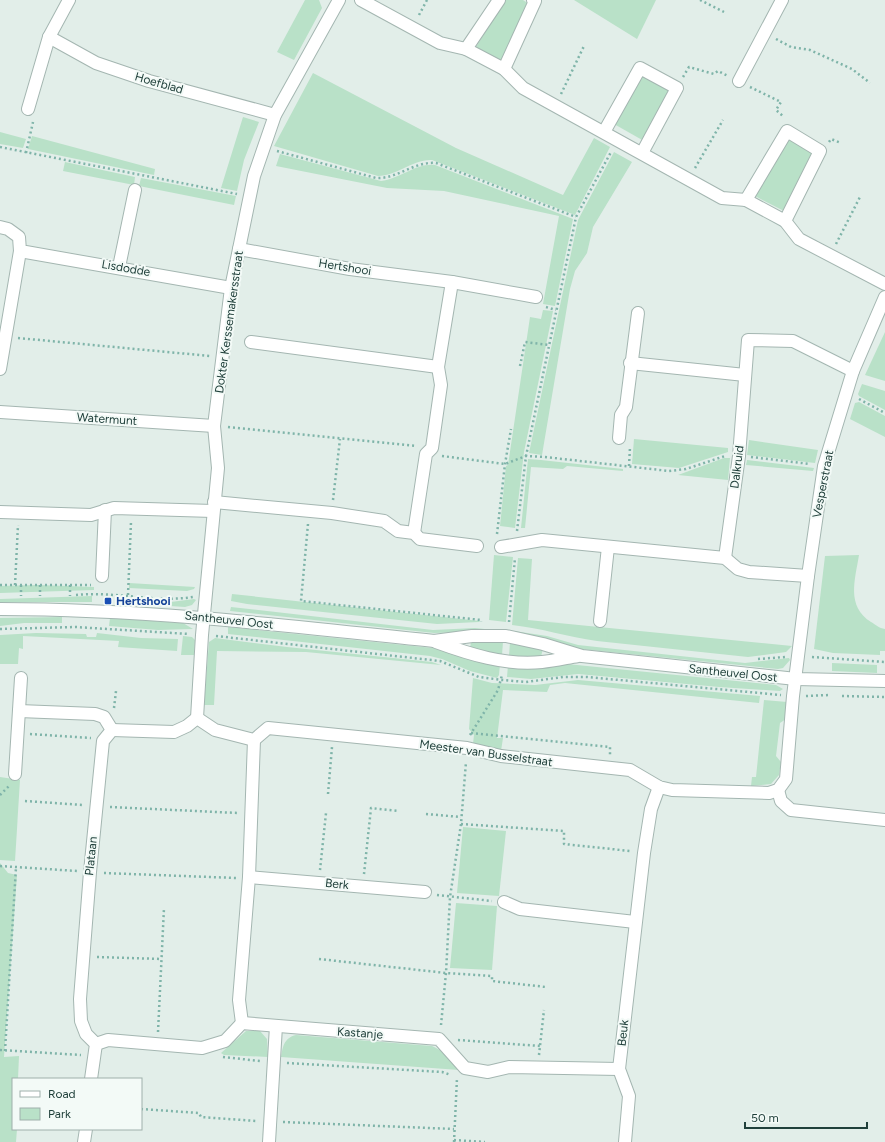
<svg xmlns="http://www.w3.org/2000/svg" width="885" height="1142" font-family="Figtree,sans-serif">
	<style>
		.green { fill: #b9e1c8 }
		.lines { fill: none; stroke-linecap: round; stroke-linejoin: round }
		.minor-casing { stroke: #a4b6b1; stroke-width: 14 }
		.path { stroke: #7fb4a9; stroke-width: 2.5; stroke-dasharray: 2 3; stroke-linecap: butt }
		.minor { stroke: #fff; stroke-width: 12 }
		.transit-dot { fill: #1a4fb4; stroke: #f3faf7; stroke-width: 1.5 }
		.labels { text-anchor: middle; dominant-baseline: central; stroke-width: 4; stroke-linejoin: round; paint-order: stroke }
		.street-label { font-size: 12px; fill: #20403b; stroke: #f3faf7 }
		.transit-label { font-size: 12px; font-weight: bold; fill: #164399; stroke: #f3faf7; text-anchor: start }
	</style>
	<rect width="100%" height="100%" fill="#e2eee9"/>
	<g class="green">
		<path d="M305 0H319L322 8 294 60 277 52Z"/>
		<path d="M505 0H523L529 4 500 62 476 47Z"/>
		<path d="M574 0H656L637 39Z"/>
		<path d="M313 73 456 148 563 195 594 138 610 147 575 215 432 160C413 159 397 176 378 176L274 146Z"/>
		<path d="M641 73 671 90 644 141 614 124Z"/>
		<path d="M243 117 259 122 244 160 237 191 221 188Z"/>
		<path d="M0 132 26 139 23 148 0 144Z"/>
		<path d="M32 136 155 169 154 175 28 149Z"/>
		<path d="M789 138 814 154 784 211 753 195Z"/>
		<path d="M614 152 632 162 593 227 587 253 575 271 570 289 542 455 529 453 578 220Z"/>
		<path d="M280 154 381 181C400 179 416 163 435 165L573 219 555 306 543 304 559 216 444 191 387 188 276 166Z"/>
		<path d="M65 162 135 177 134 185 63 171Z"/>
		<path d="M141 178 236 196 234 205 139 186Z"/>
		<path d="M543 310 553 311 524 452 515 528 500 526 506 466 508 465 530 317 541 319Z"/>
		<path d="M885 332V381L865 375Z"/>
		<path d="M862 384 885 391V410L859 396 858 394Z"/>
		<path d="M859 402 885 416V437L850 419 855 403Z"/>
		<path d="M634 439 728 448V452L679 468 632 464Z"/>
		<path d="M749 440 818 450 815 463 747 455Z"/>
		<path d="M724 458H730L728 480 678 475Z"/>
		<path d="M528 459 541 460 623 469V471L567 466 563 469 531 467 525 528H521Z"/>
		<path d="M747 460 814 468 813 471 746 465Z"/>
		<path d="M494 555 513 557 506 622 489 620Z"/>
		<path d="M859 555C855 580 846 606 871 622 876 625 879 628 885 629V651H880V655L833 653 814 649 825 556Z"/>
		<path d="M518 558 532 559 528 620 792 646 786 652 748 657 597 641C568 637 541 628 512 625Z"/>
		<path d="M129 583 195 587 194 589 187 591 129 588Z"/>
		<path d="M38 585 94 587V590L0 593V586Z"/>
		<path d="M232 594 480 621 479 622 437 624 247 604 231 601Z"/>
		<path d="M92 596V602H0V599Z"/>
		<path d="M140 598 171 602 194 599 196 600 192 605 185 607 140 604Z"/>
		<path d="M231 607 433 630 475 628 504 631 434 633 230 611Z"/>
		<path d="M62 617V623H24L0 626V618Z"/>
		<path d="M110 618 183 623 193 629 158 630 109 626Z"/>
		<path d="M228 627 433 648 500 664 499 675 497 678 470 671 442 659 430 656 228 634Z"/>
		<path d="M514 631 547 636 578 645 745 663 789 658 790 660 783 668 778 669 580 649 512 632Z"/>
		<path d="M36 633 86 634 87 637H96L97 633 141 638 178 639 177 651 118 647 119 641 23 636V649L19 648 18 664H0V635Z"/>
		<path d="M183 636 192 637 195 640 194 655H181Z"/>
		<path d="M215 638 287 647 432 662 441 665 306 652 217 651 214 705H204L209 642Z"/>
		<path d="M471 640 503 641 502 656 470 650Z"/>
		<path d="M510 642 543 648 541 657 509 656Z"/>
		<path d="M832 663 877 665V673L832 671Z"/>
		<path d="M567 664 776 685 783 689 780 691 719 687 578 674 531 679 507 677 508 665 529 667Z"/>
		<path d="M473 678 492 683 535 685 578 680 760 696 759 703 565 683 550 685 547 692 503 690 497 738H503L501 751 473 744 474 735 469 729Z"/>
		<path d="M764 700 787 702 786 719 780 723 776 756 781 762 779 775 771 784 751 786 752 777H756Z"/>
		<path d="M0 777 20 780 15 861 0 860Z"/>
		<path d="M463 827 506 831 499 896 457 893Z"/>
		<path d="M0 863 8 873 17 875 4 1057 19 1056 18 1079H13V1129H17L16 1142H0Z"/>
		<path d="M456 903 497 906 492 970 450 968Z"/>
		<path d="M246 1031H260L267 1039 268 1057 224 1055 221 1053Z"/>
		<path d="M296 1035 432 1046C443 1051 453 1059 459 1070L281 1057C283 1046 284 1038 296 1035Z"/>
	</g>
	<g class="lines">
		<defs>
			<g id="minor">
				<path d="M361 0 440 43 466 49 504 69 523 88 722 198 746 200 785 221 799 239 885 284"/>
				<path d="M49 37 96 63 149 81 275 115"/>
				<path d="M466 49 499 0"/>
				<path d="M504 69 535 1 533 0"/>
				<path d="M739 81 782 0"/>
				<path d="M28 109 49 37 69 0"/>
				<path d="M604 132 640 68 677 88 642 153"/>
				<path d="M746 200 787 131 820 151 785 221"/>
				<path d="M0 227 8 229 19 237 20 251 231 288"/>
				<path d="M239 249 350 269 452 282 536 297"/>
				<path d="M119 267 135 190"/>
				<path d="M251 342 438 367"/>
				<path d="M630 363 745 375"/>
				<path d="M0 369 20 251"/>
				<path d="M0 412 214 426"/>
				<path d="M619 438 621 415 626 407 638 313"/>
				<path d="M214 502 332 513 384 521 398 531 414 533 420 539 477 546"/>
				<path d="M0 512 91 515 114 508 213 511"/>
				<path d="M414 533 426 454 432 448 441 385 438 367 452 282"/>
				<path d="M501 547 542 540 725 558 738 569 749 572 808 576"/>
				<path d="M725 558 739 456 748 340 793 341 853 371"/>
				<path d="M102 576 105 510"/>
				<path d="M0 609C146 609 290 626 434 641L472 636H506L543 644 582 656 796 679 885 681"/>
				<path d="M600 621 608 547"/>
				<path d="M436 642C469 654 506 666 542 662 554 661 566 658 578 656"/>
				<path d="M19 711 95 714 104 717 112 730 103 741 90 872 80 999 81 1021 86 1034 96 1044 91 1079"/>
				<path d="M197 718 202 635 218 468 214 426 231 288 254 176 275 115 339 0"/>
				<path d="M112 730 174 732 187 726 197 718 215 730 254 740 268 728 467 748 501 756 630 770 659 787 672 790 769 793 778 790 786 779 793 696 808 576 824 466 853 371 885 297"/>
				<path d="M15 774 21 678"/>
				<path d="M778 790 781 801 791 810 885 820"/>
				<path d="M249 877 425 892"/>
				<path d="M504 902 520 909 635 922"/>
				<path d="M242 1023 239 1000 249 877 254 740"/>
				<path d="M96 1044 108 1040 202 1048 225 1041 242 1023 439 1039 465 1068 488 1072 509 1067 619 1069"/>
				<path d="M84 1142 86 1129"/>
				<path d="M269 1142 276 1026"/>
				<path d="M625 1142 629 1096 619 1069 644 853 651 809 659 787"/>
			</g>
		</defs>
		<use href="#minor" class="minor-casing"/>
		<g class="path">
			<path d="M700 0 724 12"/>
			<path d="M419 15 427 0"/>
			<path d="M776 39 791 47 810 50 852 69 870 83"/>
			<path d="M683 77 689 67 714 74 718 71 728 76"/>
			<path d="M750 87 781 102 776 110 784 117"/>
			<path d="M561 94 584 46"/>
			<path d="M829 142 831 139 841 143"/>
			<path d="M0 147 237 194"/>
			<path d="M277 151 376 178C398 179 414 161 436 163L576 217"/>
			<path d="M26 153 33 122"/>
			<path d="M695 168 723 120"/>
			<path d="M836 244 861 195"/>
			<path d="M546 307 556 310"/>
			<path d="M18 338 210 356"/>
			<path d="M520 366 525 342 549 345"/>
			<path d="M859 399 885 413"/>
			<path d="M228 427 416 446"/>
			<path d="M442 456 505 464 526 456 545 457 669 471 686 469 725 456"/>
			<path d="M751 457 810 464"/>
			<path d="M629 466 630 447"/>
			<path d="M333 500 340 439"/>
			<path d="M308 524 301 601 481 620V622"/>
			<path d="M517 531 526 456 576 217 611 152"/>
			<path d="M497 534 505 464 511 429"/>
			<path d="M0 585H91"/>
			<path d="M15 585 18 525"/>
			<path d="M21 585V596"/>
			<path d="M40 585V596"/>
			<path d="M70 585V596"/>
			<path d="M76 595C115 591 156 603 193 597"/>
			<path d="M128 595 131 522"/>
			<path d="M509 622 515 558"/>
			<path d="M0 629 75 627 189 634"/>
			<path d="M216 636 440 661 479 677 502 680 526 682 563 677H587L781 695"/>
			<path d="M812 657 885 662"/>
			<path d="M758 659 785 657"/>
			<path d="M806 696 829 695"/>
			<path d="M842 696 885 697"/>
			<path d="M114 708 116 691"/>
			<path d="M471 733 610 747V755"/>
			<path d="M30 734 91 738"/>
			<path d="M470 735 498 690 502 675"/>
			<path d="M328 794 332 747"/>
			<path d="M0 795 9 786"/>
			<path d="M25 801 83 805"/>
			<path d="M110 807 238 813"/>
			<path d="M426 814 461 817"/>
			<path d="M461 824 564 831V844L630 851"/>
			<path d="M0 866 77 871"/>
			<path d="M320 870 326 813"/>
			<path d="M104 873 236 878"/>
			<path d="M364 874 371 808 398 811"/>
			<path d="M437 895 492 901"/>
			<path d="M97 957 161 959"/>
			<path d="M319 959 446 973 492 976V981L546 987"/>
			<path d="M441 1025 446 973 450 897 461 824 466 762"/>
			<path d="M158 1032 164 908"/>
			<path d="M458 1040 540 1046"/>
			<path d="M0 1050 81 1055"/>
			<path d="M5 1051 16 867"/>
			<path d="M539 1055 544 1010"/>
			<path d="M223 1057 260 1061"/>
			<path d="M287 1063 442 1072 451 1075"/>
			<path d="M141 1109 199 1113 201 1117 256 1121"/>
			<path d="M283 1122 454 1129"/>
			<path d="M454 1140 485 1142"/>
			<path d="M454 1142 457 1078"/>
		</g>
		<use href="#minor" class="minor"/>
	</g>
	<rect class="transit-dot" x="104" y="597" width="8" height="8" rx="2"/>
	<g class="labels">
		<g class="street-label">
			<text transform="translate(159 83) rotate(16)">Hoefblad</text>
			<text transform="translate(345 267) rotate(9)">Hertshooi</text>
			<text transform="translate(126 268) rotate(10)">Lisdodde</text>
			<text transform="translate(229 322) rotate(-82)">Dokter Kerssemakersstraat</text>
			<text transform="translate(107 419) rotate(4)">Watermunt</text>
			<text transform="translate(737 467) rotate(-83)">Dalkruid</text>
			<text transform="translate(823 484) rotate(-79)">Vesperstraat</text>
			<text transform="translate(229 620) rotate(6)">Santheuvel Oost</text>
			<text transform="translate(733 673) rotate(6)">Santheuvel Oost</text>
			<text transform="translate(486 753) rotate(8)">Meester van Busselstraat</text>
			<text transform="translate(91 856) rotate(-84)">Plataan</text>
			<text transform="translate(337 884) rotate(6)">Berk</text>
			<text transform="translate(360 1033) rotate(4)">Kastanje</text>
			<text transform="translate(623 1033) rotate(-84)">Beuk</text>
		</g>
		<g class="transit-label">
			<text x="116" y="601">Hertshooi</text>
		</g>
	</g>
	<rect x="12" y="1078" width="130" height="52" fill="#f3faf7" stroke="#9fb0ac"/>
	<rect x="20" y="1091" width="20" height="6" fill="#ffffff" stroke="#9fb0ac"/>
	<text x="48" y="1098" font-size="12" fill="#20403b">Road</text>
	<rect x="20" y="1108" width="20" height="12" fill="#b9e1c8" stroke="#9fb0ac"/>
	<text x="48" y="1118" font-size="12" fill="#20403b">Park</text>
	<path d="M745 1122v6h122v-6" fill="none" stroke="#20403b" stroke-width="2"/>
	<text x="751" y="1122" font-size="12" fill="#20403b" stroke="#f3faf7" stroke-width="3" paint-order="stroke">50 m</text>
</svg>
